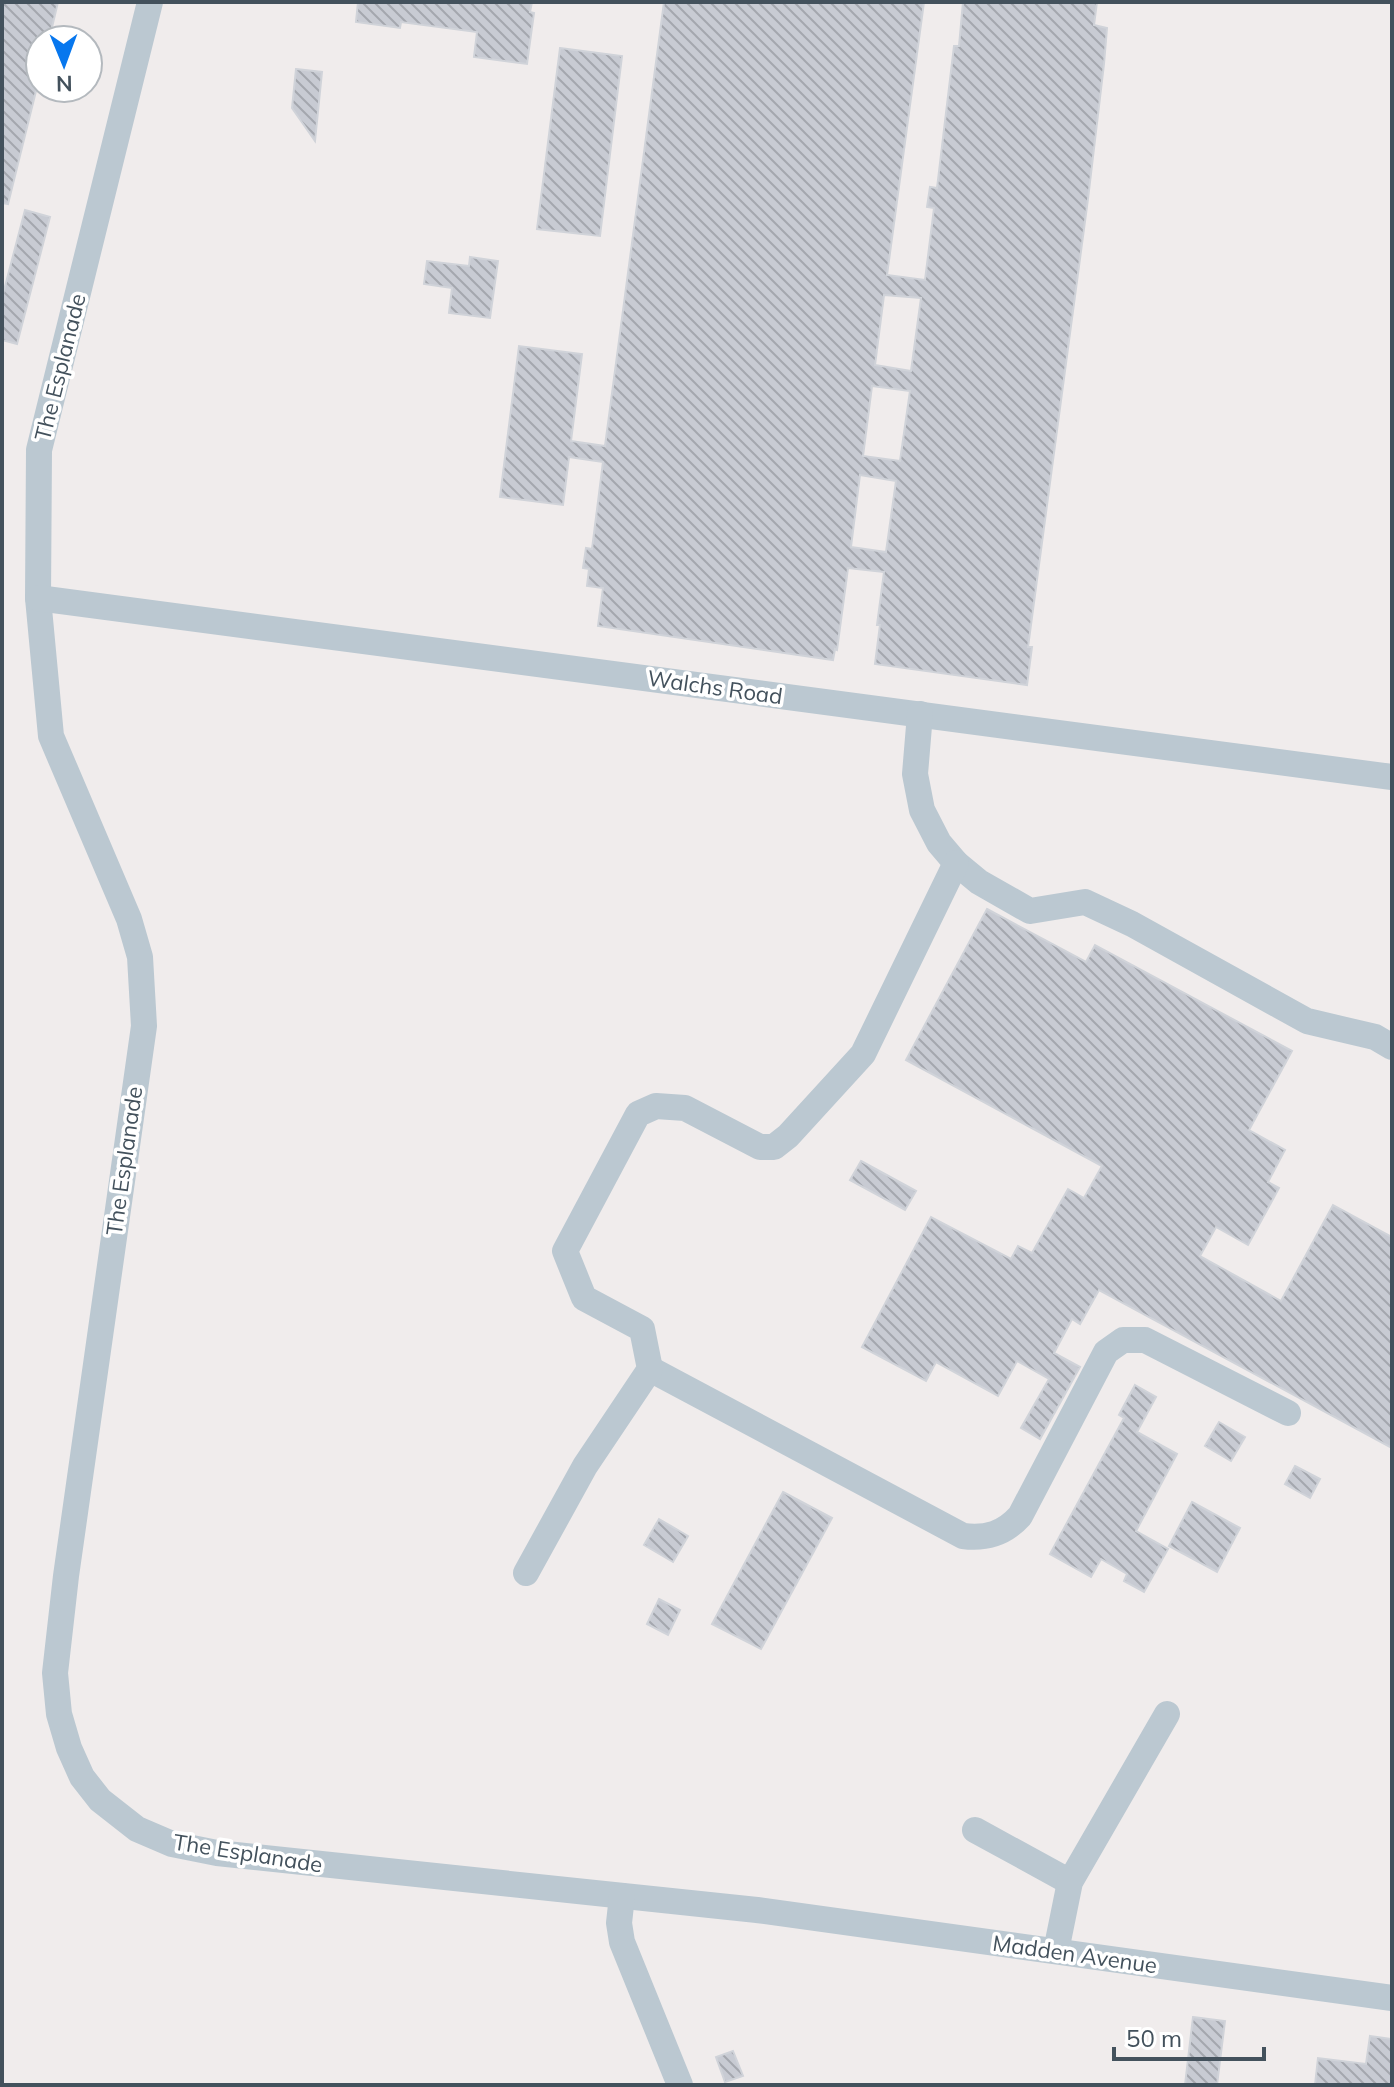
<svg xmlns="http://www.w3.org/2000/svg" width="1394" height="2087" font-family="Mulish,sans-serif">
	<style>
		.building { fill: url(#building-back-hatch); stroke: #d0d3d9; stroke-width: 2; fill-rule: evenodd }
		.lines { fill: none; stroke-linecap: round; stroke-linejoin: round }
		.minor { stroke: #bbc8d1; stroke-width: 26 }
		.labels { text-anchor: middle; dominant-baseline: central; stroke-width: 7; stroke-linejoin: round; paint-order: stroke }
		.street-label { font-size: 22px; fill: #43515c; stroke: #fff }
	</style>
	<defs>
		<pattern id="building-back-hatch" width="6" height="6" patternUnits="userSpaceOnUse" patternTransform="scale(2)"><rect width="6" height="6" fill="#c8cbd3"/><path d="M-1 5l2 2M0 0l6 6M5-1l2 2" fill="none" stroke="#a4a7ae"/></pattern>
	</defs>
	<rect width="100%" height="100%" fill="#f0ecec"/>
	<g class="building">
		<path d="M2 2H58L49 40H40V75L8 204 2 203Z"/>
		<path d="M358 2H532L530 12 534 13 527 64 474 57 477 32 401 22 400 28 356 22Z"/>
		<path d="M664 2H924L887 275 925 280 934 208 927 207 930 187 937 188 954 46H959L963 2H1097L1094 25 1107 28 1104 64 1088 199 1028 647H1032L1027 685 875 664 880 625H877L884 572 848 568 837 650 835 649 833 660 598 626 603 588 587 586 589 569 583 568 586 548 592 549 603 462 569 457 563 505 500 497 519 346 582 354 571 441 605 446ZM884 295 921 298 911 371 875 365ZM872 386 910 391 900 461 863 456ZM860 475 896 481 886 552 851 547Z"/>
		<path d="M560 48 622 56 600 236 537 229Z"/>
		<path d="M296 69 322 72 315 141 292 108Z"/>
		<path d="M25 210 50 217 17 344 2 340V298Z"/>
		<path d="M470 257 498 261 490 318 449 313 452 288 424 284 427 261 469 266Z"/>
		<path d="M987 909 1086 962 1095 945 1292 1051 1249 1130 1285 1150 1268 1182 1279 1188 1248 1245 1216 1227 1200 1256 1281 1301 1333 1205 1392 1237V1448L1099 1290 1080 1324 1072 1319 1054 1353 1080 1367 1040 1439 1021 1428 1049 1379 1017 1361 998 1396 936 1362 926 1381 862 1347 931 1217 1011 1259 1018 1246 1032 1253 1068 1189 1084 1198 1102 1166 906 1060Z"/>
		<path d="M861 1161 916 1191 905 1210 850 1180Z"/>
		<path d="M1135 1385 1156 1397 1137 1432 1177 1454 1136 1531 1168 1549 1144 1592 1124 1581 1127 1574 1101 1559 1091 1577 1050 1554 1124 1418 1119 1415Z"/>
		<path d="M1219 1422 1245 1437 1231 1461 1205 1446Z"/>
		<path d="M1295 1466 1320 1479 1310 1498 1285 1484Z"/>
		<path d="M783 1492 832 1518 761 1649 712 1624Z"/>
		<path d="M1192 1502 1240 1528 1217 1572 1169 1546Z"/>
		<path d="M659 1519 688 1536 673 1562 644 1545Z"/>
		<path d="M659 1599 680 1610 668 1635 647 1624Z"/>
		<path d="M1193 2017 1225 2021 1217 2085H1185Z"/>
		<path d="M1370 2036 1392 2039V2085H1315L1318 2058 1366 2064Z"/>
		<path d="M733 2051 743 2076 725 2082 716 2057Z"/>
	</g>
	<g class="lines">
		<g class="minor">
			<path d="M150 2 39 450 38 598 51 736 129 919 140 957 144 1026 66 1576 55 1673 59 1714 69 1748 82 1777 100 1800 137 1829 172 1844 217 1853 757 1910 1392 1998"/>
			<path d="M38 598 1392 777"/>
			<path d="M920 714 915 774 922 810 939 843 956 863 979 882 1030 911 1085 902 1132 924 1307 1021 1375 1037 1392 1047"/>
			<path d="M650 1369 963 1536C986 1539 1004 1534 1020 1516L1106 1352 1123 1340H1145L1288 1413"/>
			<path d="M526 1573 585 1466 650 1369 642 1329 584 1298 565 1251 638 1114 656 1106 685 1108 760 1147H774L788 1136 863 1054 956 863"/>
			<path d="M975 1830 1070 1882"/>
			<path d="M622 1896 619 1923 622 1942 680 2085"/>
			<path d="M1056 1951 1070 1882 1167 1714"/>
		</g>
	</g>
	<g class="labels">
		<g class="street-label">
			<text transform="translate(60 367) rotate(-76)">The Esplanade</text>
			<text transform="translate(715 687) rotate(8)">Walchs Road</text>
			<text transform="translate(124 1161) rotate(-82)">The Esplanade</text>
			<text transform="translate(248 1853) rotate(9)">The Esplanade</text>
			<text transform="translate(1075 1954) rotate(8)">Madden Avenue</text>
		</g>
	</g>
	<rect width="1394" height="2087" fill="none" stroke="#43515c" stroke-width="8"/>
	<g transform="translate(64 64) rotate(179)"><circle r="38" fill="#ffffff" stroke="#b4b9be" stroke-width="2"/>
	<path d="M0-6L14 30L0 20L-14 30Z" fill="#0777ee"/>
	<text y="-12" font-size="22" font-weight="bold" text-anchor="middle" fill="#43515c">N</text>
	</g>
	<path d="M1114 2047v12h150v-12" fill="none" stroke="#43515c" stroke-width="4"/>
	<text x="1126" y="2047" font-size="24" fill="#43515c" stroke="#ffffff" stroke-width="6" paint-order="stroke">50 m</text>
</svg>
